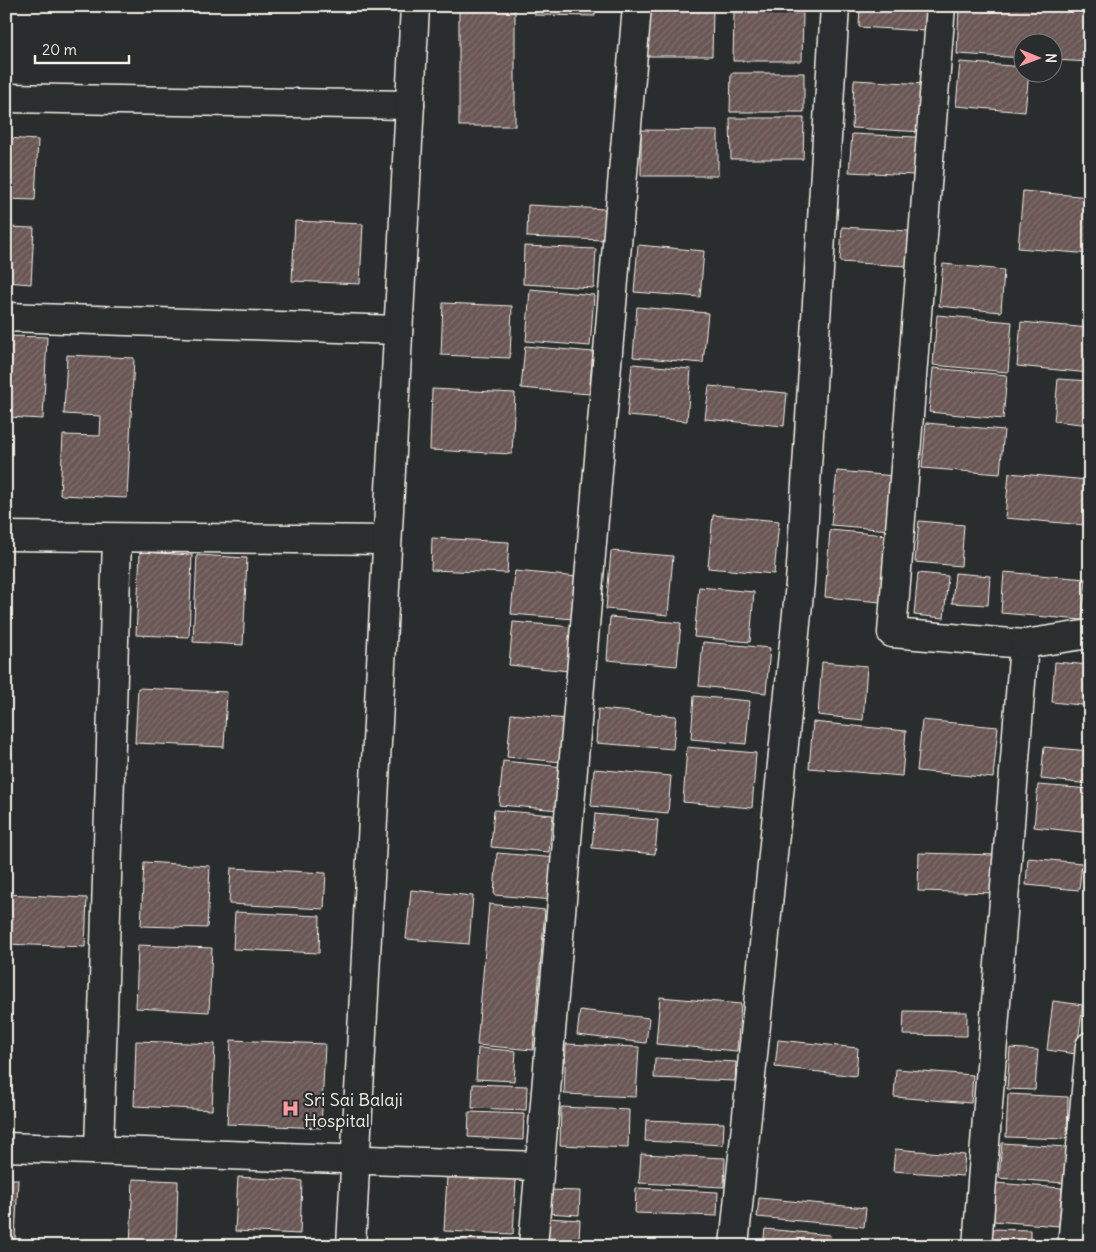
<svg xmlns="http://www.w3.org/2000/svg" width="1096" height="1252" font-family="Delius,sans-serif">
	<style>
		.building { fill: url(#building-hatch); stroke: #f4f1e8 }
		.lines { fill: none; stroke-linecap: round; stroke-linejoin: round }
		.street-casing { stroke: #f4f1e8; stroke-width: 31 }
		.street { stroke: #2a2d2e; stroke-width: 28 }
		.labels { text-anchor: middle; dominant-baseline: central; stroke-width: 4.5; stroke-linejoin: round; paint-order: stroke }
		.poi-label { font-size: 18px; fill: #f4f1e8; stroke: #2a2d2e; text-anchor: start }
	</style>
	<defs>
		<pattern id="building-hatch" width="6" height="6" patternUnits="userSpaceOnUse" patternTransform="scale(1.25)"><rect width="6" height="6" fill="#695755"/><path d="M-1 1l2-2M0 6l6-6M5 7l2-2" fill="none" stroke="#7f706d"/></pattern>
	</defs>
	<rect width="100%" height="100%" fill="#2a2d2e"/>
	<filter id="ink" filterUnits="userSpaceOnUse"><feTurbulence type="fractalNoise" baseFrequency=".02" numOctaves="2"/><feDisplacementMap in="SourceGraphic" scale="10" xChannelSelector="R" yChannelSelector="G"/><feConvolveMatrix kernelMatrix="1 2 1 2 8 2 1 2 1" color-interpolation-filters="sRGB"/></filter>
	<g filter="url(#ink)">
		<g class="building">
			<rect x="459" y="6" width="56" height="120"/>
			<path d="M535 6H595V16L535 15Z"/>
			<path d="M860 6H927L925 31 859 27Z"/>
			<path d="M959 6H1019L1090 10V62L1054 60V42H1024V58L957 54Z"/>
			<path d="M646 9H713L712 56H645Z"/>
			<path d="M734 12 803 13 802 61H733Z"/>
			<path d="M960 62 1024 67V72H1029L1025 112 956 106Z"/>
			<path d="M731 73H804V112H730Z"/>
			<path d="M854 80 926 84 924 132 852 128Z"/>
			<path d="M730 118H804L803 159H731Z"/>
			<path d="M641 130 718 131V176H641Z"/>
			<path d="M852 134 916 137 914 175 849 172Z"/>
			<path d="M6 138 38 140 35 200 6 199Z"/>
			<path d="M1023 191 1090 197V254L1018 248Z"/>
			<path d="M528 205 605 209 604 240 527 237Z"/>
			<path d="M295 221 363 224 360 284 292 281Z"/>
			<path d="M6 227 34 228 31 284 6 282Z"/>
			<path d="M842 227 909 231 907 266 840 262Z"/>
			<path d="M638 245 704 251 700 297 634 292Z"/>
			<path d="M524 246 596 249 594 288 523 284Z"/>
			<path d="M943 264 1004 270 1001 312 939 306Z"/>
			<path d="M530 289 594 295 590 346 526 341Z"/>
			<path d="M443 303 512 306 510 358 441 355Z"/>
			<path d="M637 307 708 313 703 363 633 357Z"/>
			<path d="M937 315 1012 322 1008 372 933 365Z"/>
			<path d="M1021 322 1090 328V373L1017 366Z"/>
			<path d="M6 336 47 337 43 419 6 417Z"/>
			<path d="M525 346 593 352 589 394 521 388Z"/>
			<path d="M67 355 134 358 127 498 60 495 63 435 100 436 101 416 64 414Z"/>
			<path d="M632 364 691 369 687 421 627 416Z"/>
			<path d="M933 368 1007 375 1003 419 929 412Z"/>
			<path d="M1058 379 1090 381V425L1054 421Z"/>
			<path d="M709 386 787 393 784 426 705 419Z"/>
			<path d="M432 389 515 393 512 454 430 450Z"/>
			<path d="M926 423 1004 430 1000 474 922 468Z"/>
			<path d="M837 471 895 476 890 530 831 525Z"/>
			<path d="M1009 473 1088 480 1085 525 1005 518Z"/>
			<path d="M713 515 779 521 774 574 708 568Z"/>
			<path d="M919 521 964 525 961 566 915 562Z"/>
			<path d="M830 530 886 535 881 602 825 597Z"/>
			<path d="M432 538 509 542 507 573 431 570Z"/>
			<path d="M611 551 673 556 668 615 606 609Z"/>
			<path d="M140 552 192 555 189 637 136 635Z"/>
			<path d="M197 555 247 558 243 645 193 642Z"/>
			<path d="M515 571 578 577 574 619 511 614Z"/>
			<path d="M1004 572 1086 579 1082 620 1001 613Z"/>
			<path d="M918 573 948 576 944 618 914 615Z"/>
			<path d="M955 573 990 576 988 605 952 603Z"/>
			<path d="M699 587 754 592 750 642 694 637Z"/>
			<path d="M610 617 681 623 677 666 607 660Z"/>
			<path d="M513 622 573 627 569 671 509 665Z"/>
			<path d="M703 642 770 648 766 693 699 686Z"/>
			<path d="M822 662 867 666 863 720 818 715Z"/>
			<path d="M1055 662 1090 665V706L1052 702Z"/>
			<path d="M138 688 227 692 224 747 135 743Z"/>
			<path d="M694 696 750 701 746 744 691 739Z"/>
			<path d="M598 709 676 716 673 749 596 743Z"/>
			<path d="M511 714 567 719 563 762 507 757Z"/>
			<path d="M922 720 998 727 993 778 917 771Z"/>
			<path d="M813 722 906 731 902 776 809 768Z"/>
			<path d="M687 747 756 753 752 808 683 802Z"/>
			<path d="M1044 747 1090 751V784L1041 779Z"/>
			<path d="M503 761 564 767 560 810 499 805Z"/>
			<path d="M594 769 671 776 668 813 591 806Z"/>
			<path d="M1038 785 1090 789V833L1034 827Z"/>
			<path d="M494 810 553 815 549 852 491 847Z"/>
			<path d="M595 814 658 820 655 854 592 848Z"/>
			<path d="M497 853 557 858 553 900 494 895Z"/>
			<path d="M919 853 997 855 996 893 918 891Z"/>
			<path d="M1028 858 1082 863 1079 890 1026 885Z"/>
			<path d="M144 862 210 866 207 928 141 926Z"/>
			<path d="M231 868 326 873 324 909 229 904Z"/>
			<path d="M411 890 473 896 469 944 406 939Z"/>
			<path d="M6 894 87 898 85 947 6 944Z"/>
			<path d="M489 904 545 910 533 1050 477 1045Z"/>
			<path d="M235 912 320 916 319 953 233 949Z"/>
			<path d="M138 945 212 948 209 1012 136 1008Z"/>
			<path d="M660 997 741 1004 737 1051 656 1044Z"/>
			<path d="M1053 1001 1083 1005 1076 1054 1047 1050Z"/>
			<path d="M580 1010 649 1018 646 1043 577 1035Z"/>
			<path d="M904 1011 967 1012V1036L903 1035Z"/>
			<path d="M231 1040 325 1044 321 1128 227 1124Z"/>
			<path d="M778 1040 858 1048 856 1076 775 1067Z"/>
			<path d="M136 1041 215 1044 212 1110 134 1106Z"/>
			<path d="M566 1044 639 1047 636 1097 564 1094Z"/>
			<path d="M478 1048 516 1051 514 1081 476 1079Z"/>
			<path d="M1010 1048 1038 1050 1035 1090 1007 1089Z"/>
			<path d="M655 1058 736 1062 735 1081 654 1078Z"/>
			<path d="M896 1069 973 1075 971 1103 894 1097Z"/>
			<path d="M473 1084 527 1086 526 1110 472 1108Z"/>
			<path d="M1008 1094 1068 1097 1067 1139 1006 1137Z"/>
			<path d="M561 1107 629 1110 628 1148 560 1145Z"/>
			<path d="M469 1112 524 1114 523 1140 468 1137Z"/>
			<path d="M646 1120 724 1123 723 1145 645 1141Z"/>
			<path d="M1002 1143 1067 1147 1064 1183 999 1178Z"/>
			<path d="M895 1149 965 1155 963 1176 893 1171Z"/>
			<path d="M641 1154 725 1158 724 1187 639 1183Z"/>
			<path d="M447 1176 516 1179 513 1234 444 1231Z"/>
			<path d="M238 1177 302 1181 300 1234 235 1231Z"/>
			<path d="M6 1179H18L15 1240H6Z"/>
			<path d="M133 1179 178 1181 176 1246H130Z"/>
			<path d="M995 1183 1062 1188 1059 1226 993 1221Z"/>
			<path d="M636 1188 718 1192 717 1216 635 1213Z"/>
			<path d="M548 1190 580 1191 579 1215 547 1213Z"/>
			<path d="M759 1198 866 1208 864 1227 757 1217Z"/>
			<path d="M547 1218 580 1220 579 1239 546 1238Z"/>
			<path d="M765 1229 830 1235 829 1246H763Z"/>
			<path d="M991 1229 1030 1230V1246H991Z"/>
			<path d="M1086 1229H1090V1246H1085Z"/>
			<path d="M435 1238 509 1241 508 1246H435Z"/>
		</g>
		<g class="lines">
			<defs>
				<g id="street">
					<path d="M941 6 892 633 1024 644 977 1246"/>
					<path d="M6 98 410 105"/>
					<path d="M6 317 398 330"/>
					<path d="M6 536 387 540"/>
					<path d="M1024 644 1090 634"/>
					<path d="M6 1147 538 1166"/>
					<path d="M99 1150 117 539"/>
					<path d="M351 1246 415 6"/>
					<path d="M533 1246 637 6"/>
					<path d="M734 1246 800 583 835 6"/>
					<path d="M1072 1246 1090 1046"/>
				</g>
			</defs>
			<use href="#street" class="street-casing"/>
			<use href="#street" class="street"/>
		</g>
	</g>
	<defs>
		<symbol id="hospital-bare" viewBox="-9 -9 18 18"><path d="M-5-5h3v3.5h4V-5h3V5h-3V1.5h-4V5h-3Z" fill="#ff9aa2" stroke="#2a2d2e" stroke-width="2.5" paint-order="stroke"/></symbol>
	</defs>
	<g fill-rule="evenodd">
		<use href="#hospital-bare" x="278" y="1096" width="25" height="25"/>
	</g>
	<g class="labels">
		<g class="poi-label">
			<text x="304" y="1099">Sri Sai Balaji<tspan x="304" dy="21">Hospital</tspan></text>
		</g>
	</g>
	<rect width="1096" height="1252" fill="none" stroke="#2a2d2e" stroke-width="25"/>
	<rect x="12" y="12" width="1071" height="1227" fill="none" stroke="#f4f1e8" stroke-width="2" filter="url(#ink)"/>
	<g transform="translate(1038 58) rotate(91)"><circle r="24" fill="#2a2d2e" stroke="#7b7b78"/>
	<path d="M0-4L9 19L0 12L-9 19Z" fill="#ff9aa2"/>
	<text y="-8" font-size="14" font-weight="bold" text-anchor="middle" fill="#f4f1e8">N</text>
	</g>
	<path d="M35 55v8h94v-8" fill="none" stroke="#f4f1e8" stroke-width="2.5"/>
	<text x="42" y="55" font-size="15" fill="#f4f1e8" stroke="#2a2d2e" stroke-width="4" paint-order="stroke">20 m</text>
</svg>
